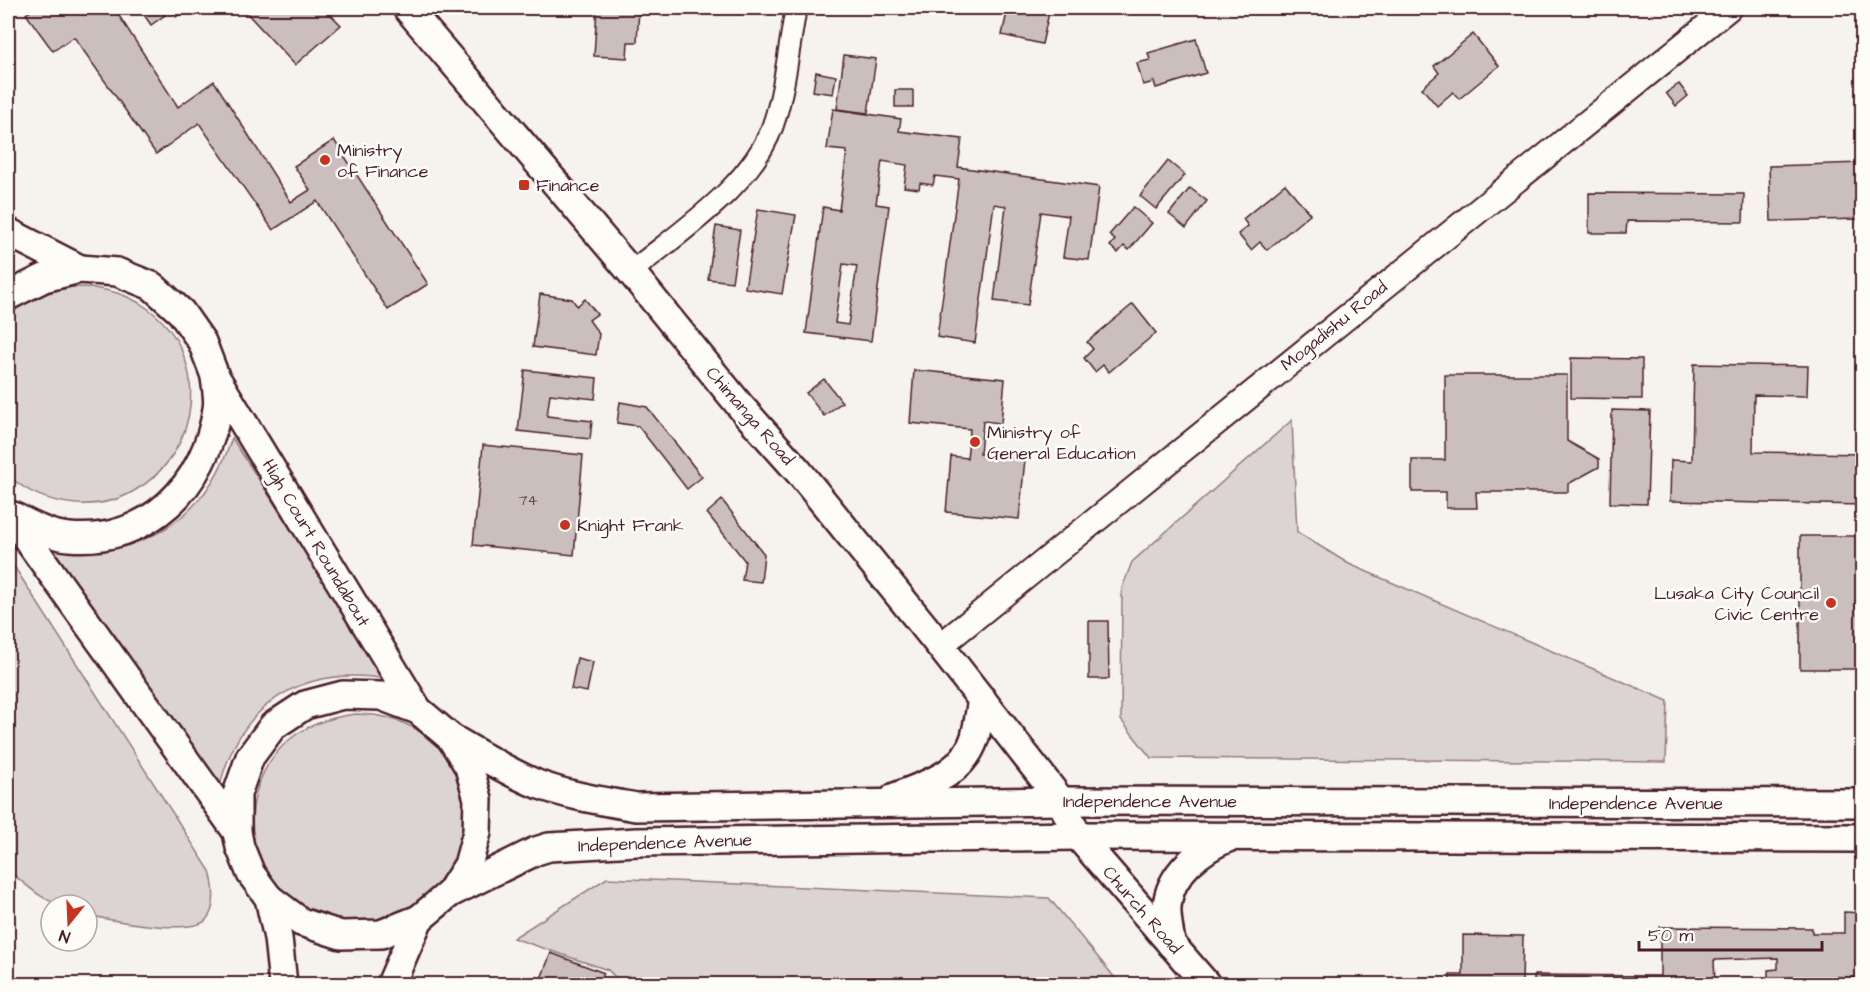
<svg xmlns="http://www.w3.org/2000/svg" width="1870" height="992" font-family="'Architects Daughter',sans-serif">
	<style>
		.green { fill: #dcd4d2; stroke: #937a7e; stroke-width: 1.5 }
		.building { fill: #cbbfbe; stroke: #4a1f2b; stroke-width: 1.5; fill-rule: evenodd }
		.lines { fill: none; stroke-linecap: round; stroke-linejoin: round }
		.minor-casing { stroke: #4a1f2b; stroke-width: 24 }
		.tertiary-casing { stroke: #4a1f2b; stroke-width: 28 }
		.secondary-casing { stroke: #4a1f2b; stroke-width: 32 }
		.minor { stroke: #fdfcf7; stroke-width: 20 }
		.tertiary { stroke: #fdfcf7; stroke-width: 24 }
		.secondary { stroke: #fdfcf7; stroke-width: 27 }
		.poi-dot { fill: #c8321e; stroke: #fdfcf7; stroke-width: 2 }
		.labels { text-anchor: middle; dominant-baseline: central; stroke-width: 5; stroke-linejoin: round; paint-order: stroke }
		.number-label { font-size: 15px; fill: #6a4750 }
		.poi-label { font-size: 18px; fill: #4a1f2b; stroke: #fdfcf7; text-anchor: start }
		.street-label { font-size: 18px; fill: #4a1f2b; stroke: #fdfcf7 }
	</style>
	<rect width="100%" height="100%" fill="#f6f3ef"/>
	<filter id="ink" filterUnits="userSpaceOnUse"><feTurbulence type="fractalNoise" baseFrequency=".0167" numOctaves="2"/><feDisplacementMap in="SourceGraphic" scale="12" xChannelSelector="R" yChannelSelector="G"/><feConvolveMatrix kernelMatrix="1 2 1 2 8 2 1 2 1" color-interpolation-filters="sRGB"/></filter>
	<g filter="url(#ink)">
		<g class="green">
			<path d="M74 287C100 287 125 292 147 308 212 355 202 453 134 491 117 501 97 505 77 504 51 502 27 493 8 475V316C28 299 48 291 74 287Z"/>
			<path d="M1292 420 1297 532 1349 564 1668 701 1666 762 1151 758 1121 720 1122 588 1132 562Z"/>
			<path d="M232 438 387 679C299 664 235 707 218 795L51 546C137 562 205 522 232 438Z"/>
			<path d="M8 557 210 871C214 885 217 908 206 920 192 935 106 921 87 914V905C78 905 67 906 59 904 38 899 25 882 8 871Z"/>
			<path d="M356 714 374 715 395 719 414 728 432 740 446 755 458 772 466 792V854L414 918C401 920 340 930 332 927 324 924 316 917 308 913 300 908 288 903 281 896 241 852 242 780 289 740 308 724 331 717 356 714Z"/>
			<path d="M607 878 1049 898 1120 984H622L608 970 513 938Z"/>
		</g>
		<g class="building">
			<path d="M35 8H116H114L178 107 214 81 291 202 310 190 294 166 334 140 428 284 388 310 317 201 273 230 199 123 156 154 74 37 53 51 26 14Z"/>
			<path d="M143 8H160L165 15 151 25 140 9Z"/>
			<path d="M168 8H188L176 17Z"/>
			<path d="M242 8H324L341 25 295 65Z"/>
			<path d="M597 8H639L637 42H628L627 58 594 56Z"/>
			<path d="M1008 8H1050L1042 44 1002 35Z"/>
			<path d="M1473 34 1499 66 1459 99 1453 92 1437 106 1422 88 1439 73 1434 66Z"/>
			<path d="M1196 39 1206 73 1156 88 1154 82 1143 85 1137 63 1150 60 1148 53Z"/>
			<path d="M844 55 876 59 868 113 837 109Z"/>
			<path d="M816 72 836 76 833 94 813 91Z"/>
			<path d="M1679 84 1688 96 1676 106 1666 93Z"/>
			<rect x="895" y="90" width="18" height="17"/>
			<path d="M833 109 901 119 899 131 962 139 958 167 1099 187 1089 260 1063 257 1069 216 1041 212 1028 305 994 301 1006 206 994 204 975 343 937 337 959 179 935 176 933 185 920 183 919 189 904 187 907 165 882 161 876 204 889 206 871 341 806 333 823 207 839 210 847 151 827 149ZM843 264 857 266 848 325 835 323Z"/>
			<path d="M1168 161 1185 175 1156 209 1140 196Z"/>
			<path d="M1862 163V219L1771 221 1769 166Z"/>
			<path d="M1285 184 1310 214 1267 250 1260 242 1251 250 1238 234 1248 226 1243 219Z"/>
			<path d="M1190 188 1207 201 1186 228 1169 214Z"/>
			<path d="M1589 193 1744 194 1743 222 1627 221 1626 233H1589Z"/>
			<path d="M1133 207 1152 223 1129 250 1124 246 1118 253 1110 246 1115 240 1109 235Z"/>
			<path d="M758 209 796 215 782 294 745 288Z"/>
			<path d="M716 226 740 230 732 282 708 279Z"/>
			<path d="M540 294 572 299 577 306 585 299 597 314 589 320 599 334 596 355 533 347Z"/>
			<path d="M1133 304 1156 333 1109 372 1103 365 1095 372 1084 358 1093 349 1087 342Z"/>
			<path d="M1571 358 1642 359V399L1571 398Z"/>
			<path d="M1694 364 1808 366 1807 396 1754 395 1753 452 1862 454V505L1670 501 1671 460 1692 461Z"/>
			<path d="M525 370 597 378 595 399 550 394 547 416 592 421 590 439 518 431Z"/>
			<path d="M914 370 1005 379 1001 423 983 421 980 454 1025 459 1019 519 946 512 951 456 967 458 970 429 910 423Z"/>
			<path d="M1445 375H1567V441L1599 459V467L1568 484V492H1476L1477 508H1446V492H1412V460H1445Z"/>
			<path d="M824 379 842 402 824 416 806 393Z"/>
			<path d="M620 402 647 407 702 477 687 489 638 426 617 423Z"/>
			<path d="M1612 410 1650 411 1647 504 1610 503Z"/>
			<path d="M483 445 583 455 574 555 473 545Z"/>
			<path d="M722 500 764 554 761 582 742 580 745 561 707 513Z"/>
			<rect x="1800" y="536" width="62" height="133"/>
			<path d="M1089 621H1108L1109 679H1089Z"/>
			<path d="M577 658 593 662 587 692 571 689Z"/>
			<path d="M1844 912 1862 913V978L1826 977V984H1768V970L1778 969V958L1714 960 1715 984H1534V975L1660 976V927L1812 928V933H1844Z"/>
			<path d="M1463 935 1523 936 1522 984H1450V975H1463Z"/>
			<path d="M551 953 604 973 599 984H547L540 981Z"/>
		</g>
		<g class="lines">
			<defs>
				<path id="minor" d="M631 272C679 232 752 186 773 125 785 90 789 45 796 8"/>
				<path id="tertiary" d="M940 646 1729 8"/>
				<g id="secondary">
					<path d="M407 8 631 272 741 407 799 472 940 646 1061 801 1078 836 1206 984"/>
					<path d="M8 232 80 269"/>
					<path d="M8 296 44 278 80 269 117 272 152 286 181 312 202 342 215 376 418 710 451 738 469 767 478 799 477 832 468 865 450 893 419 919 381 934 341 935 301 922 269 898 251 874 240 847 237 832V794L250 757 273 726 305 705 343 695 381 696 418 710"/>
					<path d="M10 515 237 832"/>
					<path d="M13 516C30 525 48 535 69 537 148 544 206 485 217 409 219 399 216 387 215 377"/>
					<path d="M451 738C479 754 507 772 537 784 569 796 602 801 636 807L1061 801 1862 803"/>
					<path d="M895 797C927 784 964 774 975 737 978 725 980 711 982 699"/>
					<path d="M450 893 536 851 549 847 637 842 1078 836 1862 838"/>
					<path d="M269 898 278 938 283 984"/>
					<path d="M1171 944C1170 932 1166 919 1167 907 1169 873 1201 849 1230 837"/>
					<path d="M391 984 419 919"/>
				</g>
			</defs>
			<use href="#minor" class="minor-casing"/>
			<use href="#tertiary" class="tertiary-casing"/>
			<use href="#secondary" class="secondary-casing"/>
			<use href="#minor" class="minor"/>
			<use href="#tertiary" class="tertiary"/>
			<use href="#secondary" class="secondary"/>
		</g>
	</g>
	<g class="poi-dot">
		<circle cx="325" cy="160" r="6"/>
		<rect x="518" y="179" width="12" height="12" rx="3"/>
		<circle cx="975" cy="442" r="6"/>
		<circle cx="565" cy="525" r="6"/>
		<circle cx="1831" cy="603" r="6"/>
	</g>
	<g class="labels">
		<g class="number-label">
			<text x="528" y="500">74</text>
		</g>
		<g class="poi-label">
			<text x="337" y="150">Ministry<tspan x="337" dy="21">of Finance</tspan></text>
			<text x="536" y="185">Finance</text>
			<text x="987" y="432">Ministry of<tspan x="987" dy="21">General Education</tspan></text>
			<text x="577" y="525">Knight Frank</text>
			<text x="1819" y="593" text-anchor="end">Lusaka City Council<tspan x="1819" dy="21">Civic Centre</tspan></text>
		</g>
		<g class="street-label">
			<text transform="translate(1334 326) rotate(-39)">Mogadishu Road</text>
			<text transform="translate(750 416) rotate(49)">Chimanga Road</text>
			<text transform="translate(316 543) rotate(59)">High Court Roundabout</text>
			<text x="1150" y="801">Independence Avenue</text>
			<text x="1636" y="803">Independence Avenue</text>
			<text transform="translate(665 843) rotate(-2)">Independence Avenue</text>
			<text transform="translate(1142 910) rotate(49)">Church Road</text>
		</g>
	</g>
	<rect width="1870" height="992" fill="none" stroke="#fdfcf7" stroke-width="30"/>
	<rect x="15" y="15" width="1840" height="962" fill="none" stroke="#4a1f2b" stroke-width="2" filter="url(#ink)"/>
	<g transform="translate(69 923) rotate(198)"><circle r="28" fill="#fdfcf7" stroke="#b5a4a5" stroke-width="1.5"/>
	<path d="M0-4.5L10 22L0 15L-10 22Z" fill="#c8321e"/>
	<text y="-9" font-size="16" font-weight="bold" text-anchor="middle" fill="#4a1f2b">N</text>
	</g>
	<path d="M1639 941v9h183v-9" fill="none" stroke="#4a1f2b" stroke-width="3"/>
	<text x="1648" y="941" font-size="18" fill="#4a1f2b" stroke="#fdfcf7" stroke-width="4.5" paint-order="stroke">50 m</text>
</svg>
